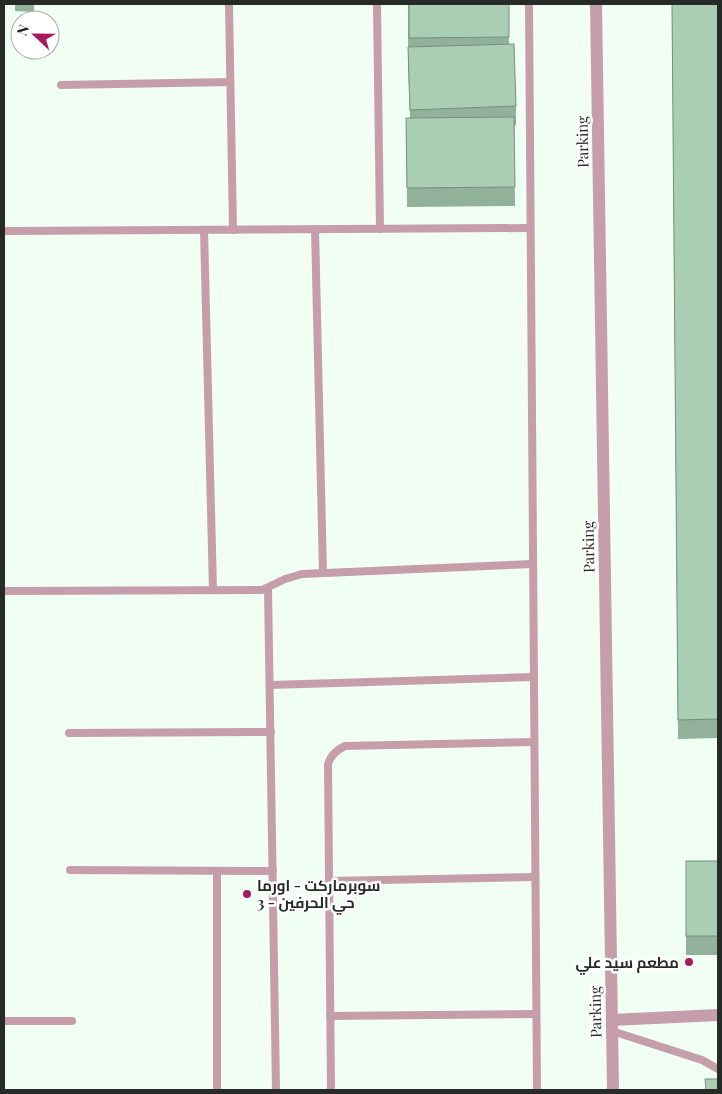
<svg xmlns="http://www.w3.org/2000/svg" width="722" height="1094" font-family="'Playfair Display',Cairo,serif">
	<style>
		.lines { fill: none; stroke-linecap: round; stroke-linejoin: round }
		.service { stroke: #c69daa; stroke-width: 8 }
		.minor { stroke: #c69daa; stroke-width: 12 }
		.wall { fill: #91b19b }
		.building { fill: #a9ceb4; stroke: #76907e }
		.poi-dot { fill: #a6195c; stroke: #fff; stroke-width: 2 }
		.labels { text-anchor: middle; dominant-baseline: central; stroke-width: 5; stroke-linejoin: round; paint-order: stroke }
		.street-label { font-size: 15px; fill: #262b28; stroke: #fff }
		.poi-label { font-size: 15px; font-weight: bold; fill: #262b28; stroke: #fff; text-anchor: start }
	</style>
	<rect width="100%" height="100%" fill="#f1fef4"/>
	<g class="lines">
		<g class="service">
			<path d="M229 4 233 230"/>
			<path d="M377 4 380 229"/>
			<path d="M529 4 537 1090"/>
			<path d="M61 85 230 82"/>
			<path d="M315 229 323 573"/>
			<path d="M204 230 213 590"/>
			<path d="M4 231 530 228"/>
			<path d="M268 588 276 1090"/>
			<path d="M4 591 262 590 285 579 302 574 532 564"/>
			<path d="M270 685 533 677"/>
			<path d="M69 733 271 732"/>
			<path d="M70 870 273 871"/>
			<path d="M217 871V1090"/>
			<path d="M329 881 535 877"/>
			<path d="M330 1016 536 1014"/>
			<path d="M4 1021H72"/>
			<path d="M612 1031 702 1060 718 1069"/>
			<path d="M331 1090 328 764C331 755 336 750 345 746L534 742"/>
		</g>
		<g class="minor">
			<path d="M596 4 613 1090"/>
			<path d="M612 1020 718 1015"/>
		</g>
	</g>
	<g class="wall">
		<path d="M15 4H34V12L15 11Z"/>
		<path d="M408 4H509V44L516 106V125H514L515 206 407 207 406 118H410L408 66Z"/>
		<path d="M672 4H718V738L678 739Z"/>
		<rect x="686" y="861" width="32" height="94"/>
	</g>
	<g class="building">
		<path d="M409 4H509V37L409 38Z"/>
		<path d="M672 4H718V719L678 720Z"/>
		<path d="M514 44 516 106 410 110 408 47Z"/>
		<path d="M514 117 515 187 407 188 406 118Z"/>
		<rect x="686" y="861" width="32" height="75"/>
		<path d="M705 1079H718V1090H706Z"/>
	</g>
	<g class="poi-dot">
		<circle cx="247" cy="894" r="5"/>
		<circle cx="689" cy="962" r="5"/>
	</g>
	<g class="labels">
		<g class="street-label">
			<text transform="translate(582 142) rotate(-91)">Parking</text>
			<text transform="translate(588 547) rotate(-91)">Parking</text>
			<text transform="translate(595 1012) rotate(-91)">Parking</text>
		</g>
		<g class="poi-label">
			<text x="257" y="885">سوبرماركت - اورما<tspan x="257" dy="17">3 - حي الحرفين</tspan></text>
			<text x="679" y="962" text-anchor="end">مطعم سيد علي</text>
		</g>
	</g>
	<rect width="722" height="1094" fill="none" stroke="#262b28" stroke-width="10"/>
	<g transform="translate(35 35) rotate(292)"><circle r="24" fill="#ffffff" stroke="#a8aaa9"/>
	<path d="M0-4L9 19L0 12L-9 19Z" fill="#a6195c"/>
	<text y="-8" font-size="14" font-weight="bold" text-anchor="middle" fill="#262b28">N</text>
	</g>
</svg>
